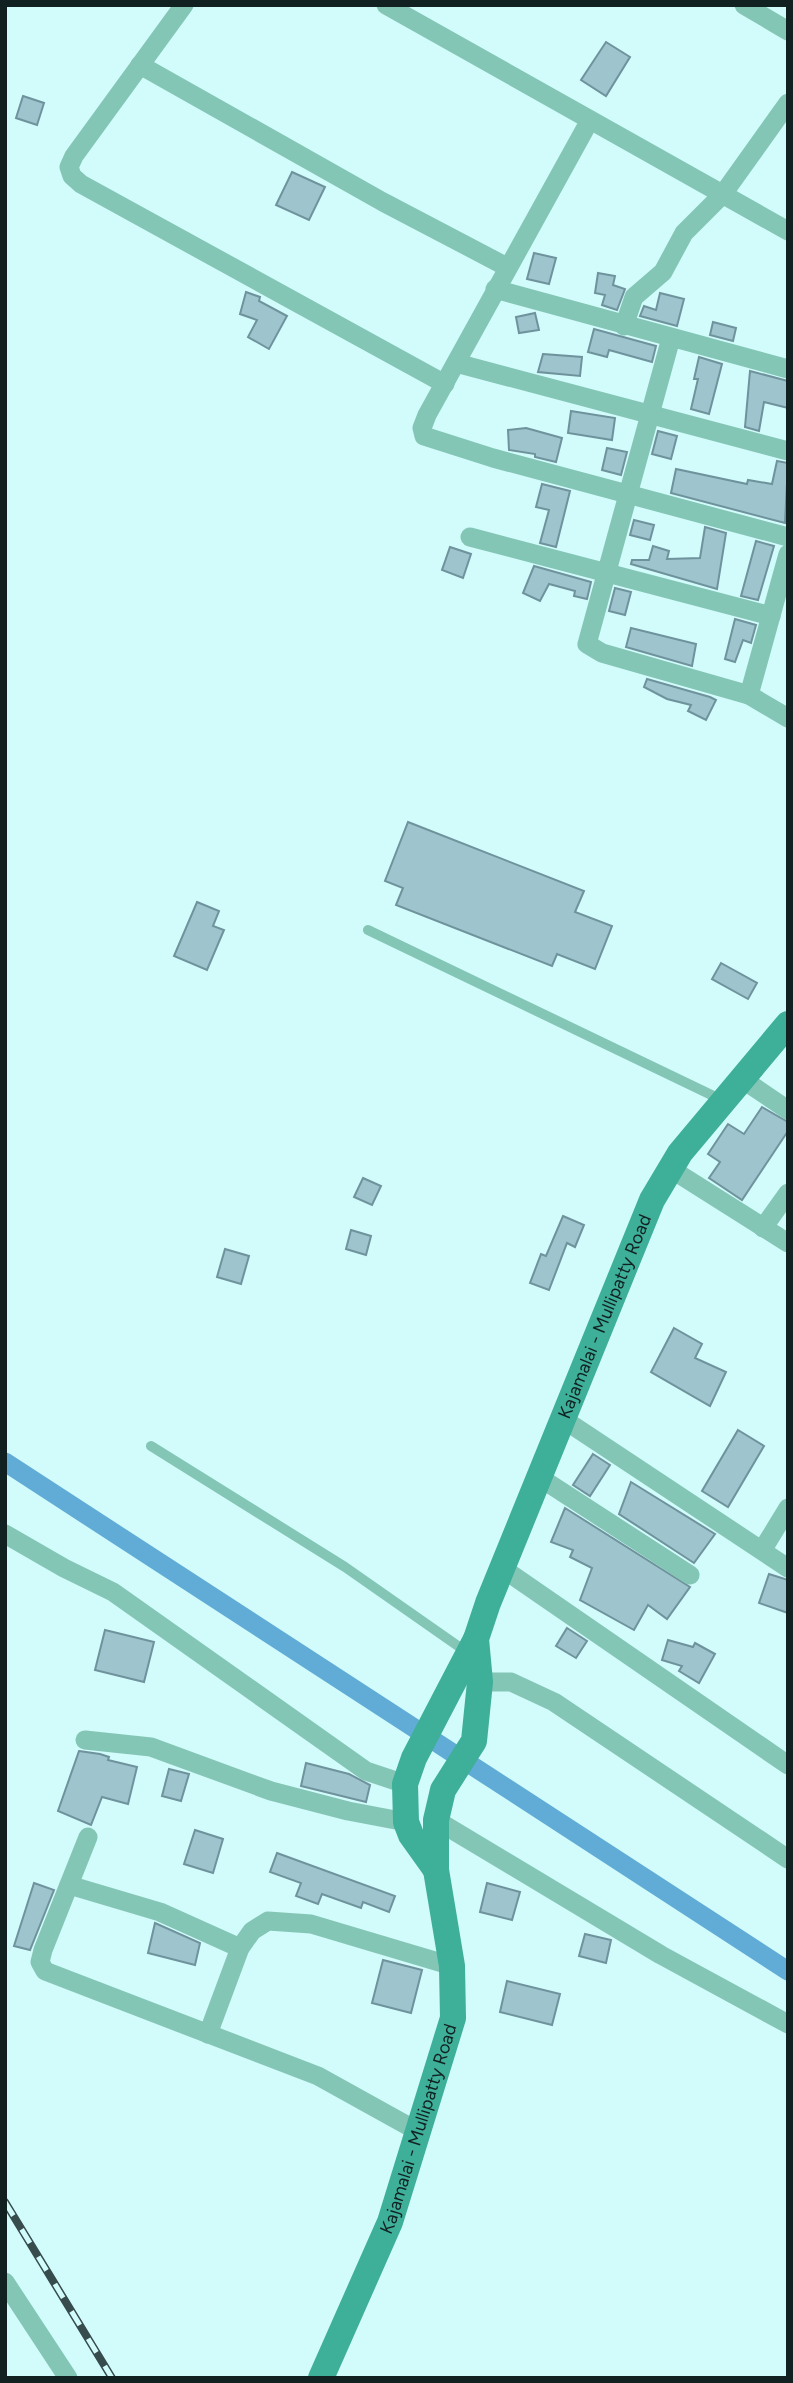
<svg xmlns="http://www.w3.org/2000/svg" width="793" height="2383" font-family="Figtree,sans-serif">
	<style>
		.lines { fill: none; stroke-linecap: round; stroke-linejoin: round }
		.canal { stroke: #60acd6; stroke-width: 19 }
		.building { fill: #9ec4ce; stroke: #6f939c; stroke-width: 2 }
		.service { stroke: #84c6b5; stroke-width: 10 }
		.minor { stroke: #84c6b5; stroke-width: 19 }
		.secondary { stroke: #3eaf98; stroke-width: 26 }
		.rail-casing { stroke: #374c4c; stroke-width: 8 }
		.rail { stroke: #d2fbfb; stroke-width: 5; stroke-dasharray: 16; stroke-linecap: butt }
		.labels { text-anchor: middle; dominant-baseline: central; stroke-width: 7; stroke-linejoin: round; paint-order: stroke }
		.street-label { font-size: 18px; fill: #112121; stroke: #d2fbfb }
	</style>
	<rect width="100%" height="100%" fill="#d2fbfb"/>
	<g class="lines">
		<path class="canal" d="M5 1462 788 1971"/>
	</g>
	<g class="building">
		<path d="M606 42 630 57 606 96 581 80Z"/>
		<path d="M23 96 44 103 37 125 16 118Z"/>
		<path d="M292 172 325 187 309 220 276 205Z"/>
		<path d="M534 253 556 258 549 284 527 279Z"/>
		<path d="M598 273 615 276 613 285 625 289 617 310 602 305 605 295 595 293Z"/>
		<path d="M246 292 260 297 259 301 287 316 269 349 248 337 257 320 240 314Z"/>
		<path d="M660 293 684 299 677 326 640 316 644 306 656 310Z"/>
		<path d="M535 313 539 330 519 333 516 317Z"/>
		<path d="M713 322 736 328 733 341 710 335Z"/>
		<path d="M594 329 656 346 652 362 609 350 607 357 588 352Z"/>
		<path d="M543 354 582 357 580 376 538 372Z"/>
		<path d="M699 357 722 364 709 414 691 409 698 379H694Z"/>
		<path d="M750 371 788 381V408L764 402 759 431 745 427Z"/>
		<path d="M571 411 615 418 612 440 568 433Z"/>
		<path d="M526 428 562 438 556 462 535 457V454L509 450 508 430Z"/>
		<path d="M658 431 677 436 671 459 652 454Z"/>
		<path d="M607 448 627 452 621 475 602 470Z"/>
		<path d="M777 461 788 463 785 523 671 493 676 469 747 484 748 480 772 484Z"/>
		<path d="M542 484 570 491 556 547 540 543 549 510 536 507Z"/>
		<path d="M634 520 654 525 650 540 630 535Z"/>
		<path d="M705 527 726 533 717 589 631 564 632 560H649L653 546 669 551 667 559 700 558Z"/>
		<path d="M756 541 774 546 758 600 741 596Z"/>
		<path d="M450 547 471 554 463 578 442 570Z"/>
		<path d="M534 566 591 582 587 599 574 596 575 591 549 584 540 601 523 593Z"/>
		<path d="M615 588 631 592 625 615 609 611Z"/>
		<path d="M735 619 756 625 751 643 743 640 735 662 725 659Z"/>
		<path d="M631 628 696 644 692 666 626 647Z"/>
		<path d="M647 679 710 697 716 700 706 720 688 711 691 705 667 699 644 687Z"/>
		<path d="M408 822 584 891 575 912 612 926 595 969 557 954 552 966 396 905 403 888 385 881Z"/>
		<path d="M197 902 219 911 213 926 224 930 207 970 174 956Z"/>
		<path d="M721 963 757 983 748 999 712 979Z"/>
		<path d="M762 1107 788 1122V1131L742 1200 709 1178 720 1162 708 1154 728 1124 744 1134Z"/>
		<path d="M363 1178 381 1186 372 1205 354 1197Z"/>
		<path d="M563 1216 584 1225 575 1247 567 1243 549 1290 530 1283 541 1254 546 1256Z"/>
		<path d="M351 1230 371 1236 366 1255 346 1249Z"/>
		<path d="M225 1249 249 1256 241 1284 217 1277Z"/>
		<path d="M674 1328 702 1344 695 1358 726 1372 710 1406 651 1372Z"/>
		<path d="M738 1430 764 1446 728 1507 702 1491Z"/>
		<path d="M593 1454 610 1465 590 1496 573 1485Z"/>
		<path d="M631 1482 715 1534 694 1563 619 1514Z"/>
		<path d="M565 1508 690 1587 667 1619 648 1605 634 1630 580 1600 592 1568 570 1557 573 1550 551 1542Z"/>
		<path d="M769 1574 788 1580V1613L759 1603Z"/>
		<path d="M567 1628 587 1641 576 1658 556 1646Z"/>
		<path d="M105 1630 154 1642 144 1682 95 1670Z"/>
		<path d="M668 1640 693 1647 695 1643 715 1654 699 1683 679 1671 682 1666 662 1660Z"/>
		<path d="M79 1751 100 1754 109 1757 108 1760 137 1767 128 1804 102 1797 91 1825 58 1811Z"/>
		<path d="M306 1763 349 1774 370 1785 366 1802 301 1786Z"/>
		<path d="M169 1769 189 1774 181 1801 162 1796Z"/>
		<path d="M195 1830 223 1839 213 1873 184 1864Z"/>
		<path d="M277 1853 395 1896 389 1912 363 1902 361 1908 322 1894 318 1904 296 1896 301 1883 270 1872Z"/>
		<path d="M34 1883 54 1890 30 1950 14 1946Z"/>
		<path d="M487 1883 520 1892 512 1920 480 1912Z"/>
		<path d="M155 1923 200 1943 195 1965 148 1953Z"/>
		<path d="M585 1934 611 1940 606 1963 579 1956Z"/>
		<path d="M383 1960 422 1970 411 2013 372 2003Z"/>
		<path d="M507 1981 560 1994 552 2025 500 2012Z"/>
	</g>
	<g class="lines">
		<g class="service">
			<path d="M368 930 724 1101"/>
			<path d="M151 1446 345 1567 468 1653"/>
		</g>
		<g class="minor">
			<path d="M184 5 74 156 69 167 72 176 81 184 445 384"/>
			<path d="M386 5 788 231"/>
			<path d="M744 5 788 31"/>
			<path d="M140 65 383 202 507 267"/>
			<path d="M590 120 427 415 422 428 424 436 493 458 788 537"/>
			<path d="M495 289 788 369"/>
			<path d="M624 326 634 297 663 272 684 233 723 194 788 103"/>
			<path d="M671 338 587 644 602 653 749 695 788 718"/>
			<path d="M456 363 788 451"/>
			<path d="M470 537 771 616"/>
			<path d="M749 695 788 554"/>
			<path d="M742 1079 788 1110"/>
			<path d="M671 1169 788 1243"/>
			<path d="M763 1228 788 1193"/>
			<path d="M563 1419 788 1568"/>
			<path d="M539 1477 690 1575"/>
			<path d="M5 1534 64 1568 113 1592 366 1771 405 1784"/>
			<path d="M763 1549 788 1508"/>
			<path d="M502 1568 788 1765"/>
			<path d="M480 1682H511L554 1702 788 1859"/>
			<path d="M85 1740 151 1747 271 1791 348 1811 406 1822"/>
			<path d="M436 1820 661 1955 788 2024"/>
			<path d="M88 1837 43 1950 40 1962 45 1971 318 2076 419 2132"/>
			<path d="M69 1885 160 1912 240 1948"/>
			<path d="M208 2034 240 1948 252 1931 268 1921 311 1924 452 1966"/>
			<path d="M5 2282 68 2378"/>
		</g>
		<g class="secondary">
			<path d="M436 1870 411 1835 406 1822 405 1784 414 1758 476 1639"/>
			<path id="s1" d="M321 2378 390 2222 453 2018 452 1966 436 1870V1820L443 1790 474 1741 480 1682 476 1639 488 1603 652 1200 680 1153 788 1024"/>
		</g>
		<defs>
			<path id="rail" d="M5 2202 112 2378"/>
		</defs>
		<use href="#rail" class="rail-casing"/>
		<use href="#rail" class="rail"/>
	</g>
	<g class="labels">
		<g class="street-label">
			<text stroke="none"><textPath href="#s1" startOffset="1122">Kajamalai - Mullipatty Road</textPath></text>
			<text stroke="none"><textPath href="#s1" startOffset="268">Kajamalai - Mullipatty Road</textPath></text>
		</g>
	</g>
	<rect width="793" height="2383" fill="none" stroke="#112121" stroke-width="14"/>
</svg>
